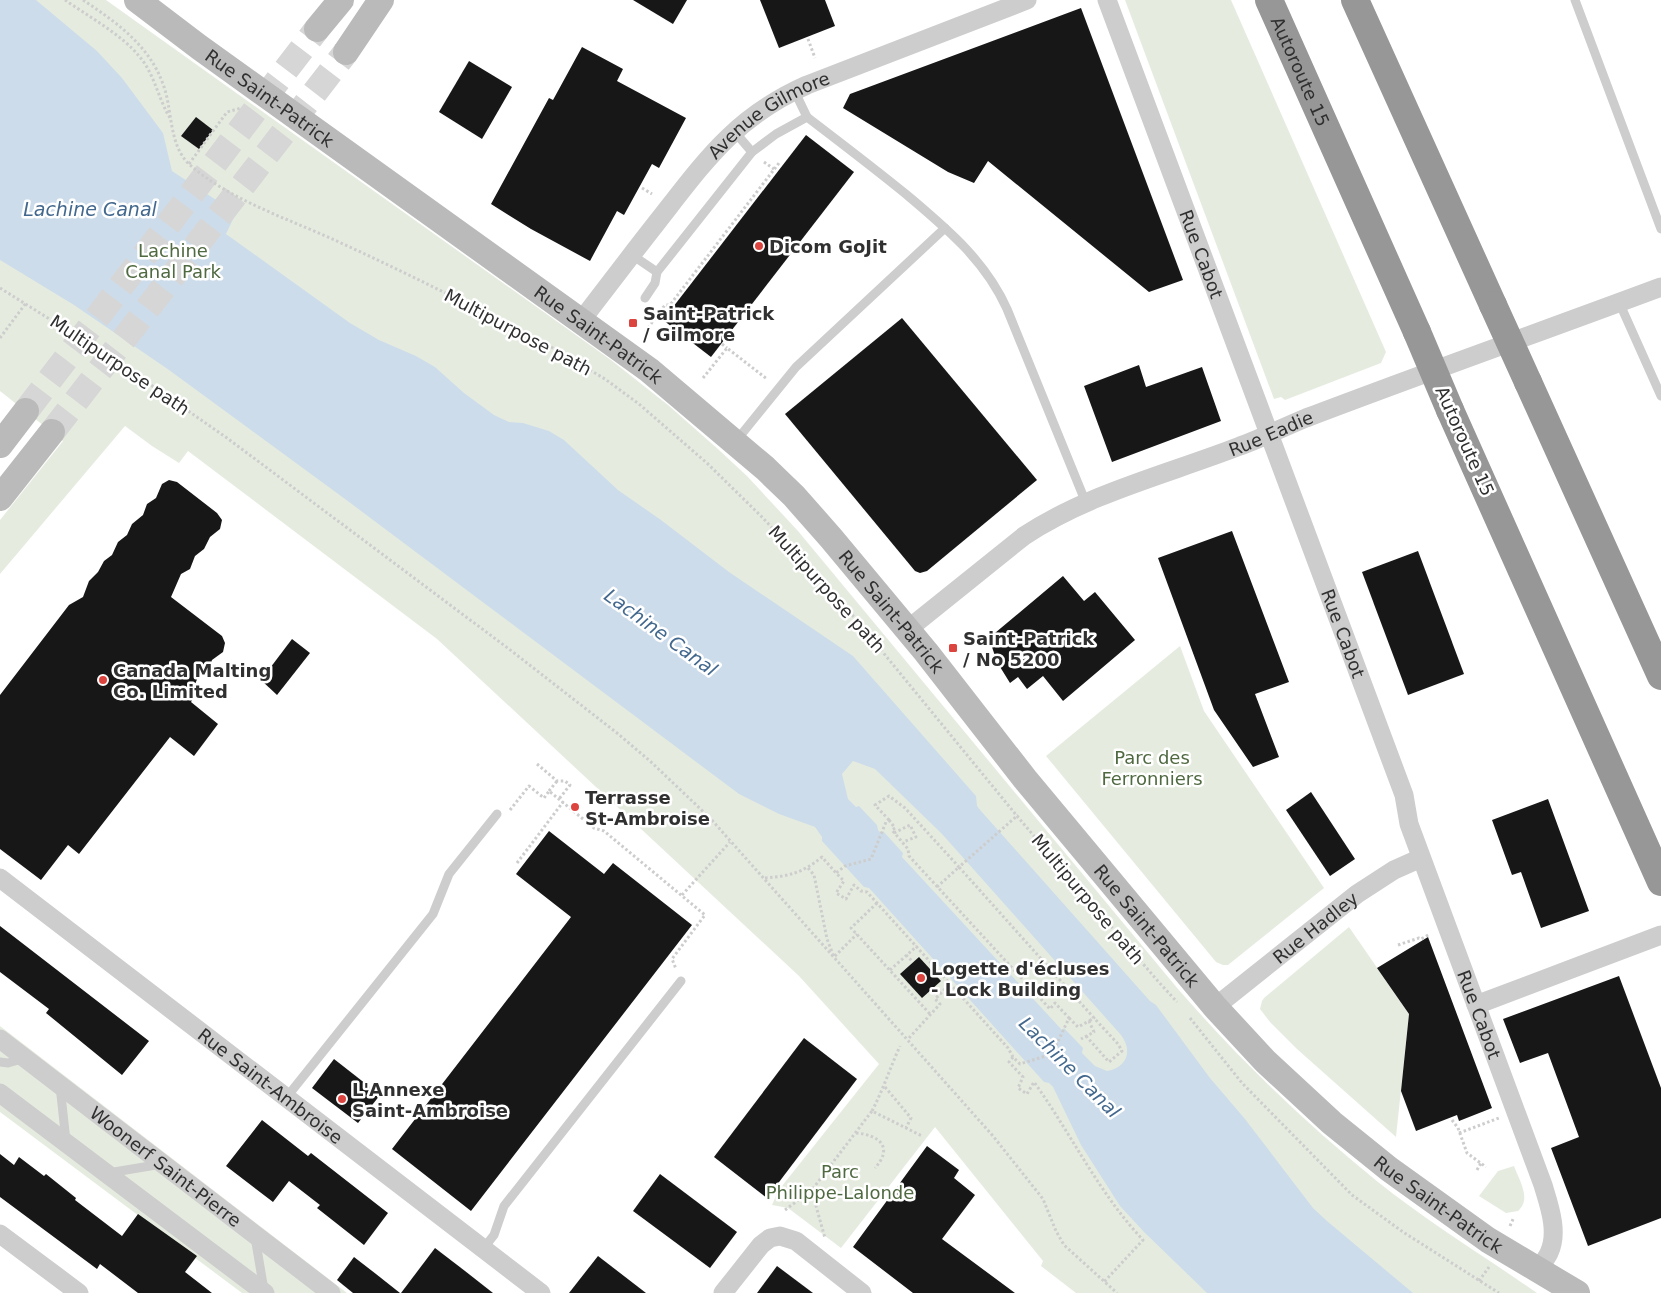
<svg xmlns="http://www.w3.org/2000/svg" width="1661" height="1293" font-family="'DejaVu Sans',sans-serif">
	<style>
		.green { fill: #e5ecdf }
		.water { fill: #cddcea; fill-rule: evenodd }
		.building { fill: #171717 }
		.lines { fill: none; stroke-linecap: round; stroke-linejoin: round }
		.secondary-tunnel { stroke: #d6d6d6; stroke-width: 26; stroke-dasharray: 26 13; stroke-linecap: butt }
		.path { stroke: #cdcdcd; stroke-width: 3; stroke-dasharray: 2.5 2.5; stroke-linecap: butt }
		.lane { stroke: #cdcdcd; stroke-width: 9 }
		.street { stroke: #cdcdcd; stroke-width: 19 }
		.secondary { stroke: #bababa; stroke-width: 26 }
		.highway { stroke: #979797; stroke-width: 28 }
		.highway-bridge { stroke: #979797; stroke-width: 28 }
		.poi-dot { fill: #db443f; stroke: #fff; stroke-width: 2 }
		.labels { text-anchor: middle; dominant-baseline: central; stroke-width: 5; stroke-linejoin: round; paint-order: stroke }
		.street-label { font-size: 18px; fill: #303030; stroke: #fff }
		.poi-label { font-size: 18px; font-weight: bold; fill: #303030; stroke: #fff; text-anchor: start }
		.park-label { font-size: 18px; fill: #4f6940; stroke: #fff }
		.water-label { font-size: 19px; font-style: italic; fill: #43688e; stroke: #fff }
	</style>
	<rect width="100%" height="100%" fill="#fff"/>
	<g class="green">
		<path d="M0 0H106L611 360 668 405 719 450 747 476 798 531 1178 989C1239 1059 1305 1123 1378 1182 1428 1222 1484 1256 1537 1293H1076L1041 1266 1043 1261 935 1127 841 1248 788 1208 772 1205 778 1191 879 1064 799 976 437 639 188 451 179 463 152 446 125 426 0 574V520L63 441 0 391Z"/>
		<path d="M1125 0H1231L1386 352 1381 363 1285 400 1281 397 1274 399Z"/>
		<path d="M1180 646 1204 711 1324 888 1228 965H1223L1216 962 1046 756Z"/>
		<path d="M1349 927 1409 1014 1396 1137 1297 1049 1270 1022 1260 1009 1262 1001 1264 998Z"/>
		<path d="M0 1026 347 1293H242L0 1112Z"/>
		<path d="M1514 1166C1519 1180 1532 1199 1518 1211L1506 1213 1479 1196 1498 1171Z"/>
	</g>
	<path class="water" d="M0 0H36L97 51 122 78 163 133 172 171 236 213 226 234 350 323 379 340 416 356 435 367 464 393 494 415 509 422 523 423 549 431 564 440 618 490 661 520 729 572 853 656 976 796 977 806 981 811 1150 1001 1156 1005 1210 1078 1245 1119 1313 1208 1327 1221 1413 1293H1207L1144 1232 1120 1206 1081 1145 1053 1087 1049 1083 1044 1082 869 888 864 887 822 841V837L815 827 779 814 739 794 345 499 169 370 74 305 0 260ZM853 761 875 769 942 834 1121 1035C1133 1051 1127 1067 1107 1071L1095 1066 1082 1053 1083 1048 1064 1028 1062 1030 902 857 903 853 883 831 882 834 878 830 877 825 859 806 856 807 848 799 842 774Z"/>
	<g class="building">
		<path d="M633 0H687L673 24Z"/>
		<path d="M760 0H825L835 26 779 48Z"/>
		<path d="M1081 8 1183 280 1149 292 988 161 974 183 948 172 843 108 850 94Z"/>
		<path d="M582 47 623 69 617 81 686 118 659 168 652 164 624 215 617 211 590 261 531 229 491 204 549 98 553 100Z"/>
		<path d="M469 61 512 87 482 139 439 112Z"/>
		<path d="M196 117 213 130 199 149 181 136Z"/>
		<path d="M806 135 854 172 711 357 663 320Z"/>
		<path d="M902 318 1037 480 927 571 920 573 915 571 785 414Z"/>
		<path d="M1139 365 1146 387 1202 367 1221 421 1112 462 1084 386Z"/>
		<path d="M169 480 177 482 217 513 222 520 220 529 210 537 204 549 195 556 190 569 181 574 171 597 222 636 225 643 223 652 212 660 208 672 198 677 191 694 194 697 191 702 218 724 194 756 170 737 79 854 68 845 41 880 0 849V695L69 605 83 597 89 581 98 572 104 561 112 555 118 542 127 535 132 524 143 515 147 504 156 498 162 484Z"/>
		<path d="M1232 531 1289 682 1255 694 1279 757 1253 767 1214 710 1158 558Z"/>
		<path d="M1418 551 1464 674 1408 695 1362 572Z"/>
		<path d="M1063 576 1084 601 1095 592 1135 640 1063 701 1043 676 1027 689 1018 677 1010 683 997 662 989 638Z"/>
		<path d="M292 639 310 653 277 695 261 680Z"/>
		<path d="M1311 792 1355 859 1330 876 1286 810Z"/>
		<path d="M1548 799 1589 911 1541 928 1521 872 1512 875 1492 820Z"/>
		<path d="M549 831 604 874 613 863 692 925 471 1211 392 1149 571 917 516 874Z"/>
		<path d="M0 926 149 1041 122 1075 46 1013 49 1009 0 972Z"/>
		<path d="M1428 937 1492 1108 1459 1121 1457 1115 1416 1131 1401 1091 1409 1014 1377 968Z"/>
		<path d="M919 957 941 981 922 998 900 974Z"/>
		<path d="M1619 976 1661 1088V1218L1588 1246 1551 1148 1579 1137 1548 1053 1520 1063 1503 1019Z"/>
		<path d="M804 1038 857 1079 767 1198 714 1157Z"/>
		<path d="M334 1059 380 1095 358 1123 312 1088Z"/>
		<path d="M262 1120 308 1156 311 1153 388 1213 364 1245 317 1208 320 1205 289 1181 273 1202 226 1166Z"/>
		<path d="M927 1146 959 1170 954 1178 975 1195 942 1239 1015 1293H913L853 1247Z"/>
		<path d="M0 1154 14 1165 19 1157 44 1176 46 1174 76 1198 75 1200 122 1236 138 1214 197 1256 185 1272 212 1293H138L100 1264 97 1269 0 1197Z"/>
		<path d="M660 1174 737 1232 710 1268 633 1211Z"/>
		<path d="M435 1248 465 1271 493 1293H401Z"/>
		<path d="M598 1256 646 1293H569Z"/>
		<path d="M354 1257 376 1274 400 1293H353L337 1280Z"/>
		<path d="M777 1266 813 1293H757Z"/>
	</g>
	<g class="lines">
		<g class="secondary-tunnel">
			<path d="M26 411 317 29"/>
			<path d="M52 432 346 52"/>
		</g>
		<g class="path">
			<path d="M65 0C88 16 122 35 139 56 154 73 158 98 170 118"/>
			<path d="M83 0C116 22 149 45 163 84 173 110 168 145 190 165 231 201 292 220 341 243 407 273 471 306 536 338L605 379 639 404 708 464 763 518 854 617 1017 816 1156 979 1177 1002"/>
			<path d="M808 39 815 58"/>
			<path d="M764 162 774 169"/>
			<path d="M189 164 227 112 241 108"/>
			<path d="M642 188 652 194"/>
			<path d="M0 288 118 362 227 438 509 649 617 733 650 761 710 818 993 1136 1043 1199 1056 1231 1064 1245 1117 1293"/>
			<path d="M645 332 665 305H670L779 163"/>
			<path d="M0 338 26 303"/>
			<path d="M722 344 727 348"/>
			<path d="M703 378 727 348 767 379"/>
			<path d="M537 764 557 781H565L570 785 559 799"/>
			<path d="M549 791 557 781"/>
			<path d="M510 810 529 786 544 798 549 791 594 828 604 831 705 915 672 959 676 969"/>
			<path d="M889 820 895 828 892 830 908 849 909 856 1050 1009 1055 1003 1069 1018 1052 1054 1020 1064 1013 1057 1008 1048 867 892 861 891 854 885 846 899 836 893 844 881 836 873 845 866 871 859 886 822Z"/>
			<path d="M889 820 875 805 889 796 905 808 959 867 1018 815"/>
			<path d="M894 833 910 825 916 837 903 842"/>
			<path d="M517 863 563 802"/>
			<path d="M808 868 814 875 827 939 834 957 857 934"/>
			<path d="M765 878C790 876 802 873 822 857L836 873"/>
			<path d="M937 887 959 867 1094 1018 1089 1021"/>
			<path d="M682 895 730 842"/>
			<path d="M877 903 851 928 930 1014"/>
			<path d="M1398 945 1419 938 1421 939 1430 934"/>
			<path d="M906 955 913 962"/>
			<path d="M890 970 917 946"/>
			<path d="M1069 1018 1078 1027 1089 1021 1094 1032 1081 1039"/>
			<path d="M1190 1018 1242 1083 1352 1195 1403 1232 1499 1293"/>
			<path d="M1086 1036 1109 1062 1122 1051 1118 1044 1094 1018"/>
			<path d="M909 1038 940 1004 935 999 951 983"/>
			<path d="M1013 1057 1009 1062 1023 1077 1018 1088 1027 1094 1034 1082C1072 1135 1098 1192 1143 1240L1104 1282"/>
			<path d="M885 1087 911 1118 906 1128"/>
			<path d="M872 1111C883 1090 890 1068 900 1046"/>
			<path d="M1452 1120 1458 1128 1467 1153 1486 1167"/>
			<path d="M856 1133C879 1135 894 1147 875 1168"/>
			<path d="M1459 1133 1499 1118"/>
			<path d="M1477 1170 1481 1163"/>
			<path d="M811 1191 814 1199 825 1238"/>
			<path d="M785 1210 811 1191 872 1111 922 1136"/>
			<path d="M1510 1226 1514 1217"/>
			<path d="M1479 1281 1489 1267"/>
		</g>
		<g class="lane">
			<path d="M1575 0 1661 229"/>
			<path d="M807 117C841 143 874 168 907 195 947 229 985 260 1007 309L1086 503"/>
			<path d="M752 152 776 134 807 117 794 90"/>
			<path d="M632 255 657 272"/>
			<path d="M645 298 655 283 657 272 752 152 734 131"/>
			<path d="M1619 302 1661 396"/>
			<path d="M736 441 796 367 945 228"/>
			<path d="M0 1062 8 1063 25 1058"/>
			<path d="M60 1086 66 1141"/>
			<path d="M286 1098 433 914 449 874 497 814"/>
			<path d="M108 1173 162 1164"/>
			<path d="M255 1237 264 1290"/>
			<path d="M483 1249 494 1235 504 1206 681 981"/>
		</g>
		<g class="street">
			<path id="s1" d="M1107 0 1404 795 1409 824 1543 1185C1549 1205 1559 1232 1549 1253 1546 1259 1542 1264 1538 1270"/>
			<path id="s2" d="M581 321C607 287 632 254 658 221 705 161 735 117 807 85L1027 0"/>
			<path id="s3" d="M907 630 1024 536C1089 493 1168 474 1240 446 1262 438 1284 427 1306 418 1424 373 1543 331 1661 287"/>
			<path id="s4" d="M0 878 541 1293"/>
			<path d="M1476 1005 1661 935"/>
			<path id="s5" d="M1215 1007 1357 894 1394 870 1421 858"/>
			<path id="s6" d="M0 1039 331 1293"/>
			<path d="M0 1093 265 1293"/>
			<path d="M0 1234 79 1293"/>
			<path d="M723 1293 761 1245 770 1238 780 1236 796 1241 862 1293"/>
		</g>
		<g class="secondary">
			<path id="s7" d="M137 0 199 47 649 370 765 468 794 496 831 538 926 652 1025 779 1215 1007 1265 1061 1332 1123 1389 1169 1488 1240 1577 1293"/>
			<path d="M317 29 341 0"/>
			<path d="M346 52 381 0"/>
			<path d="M0 445 26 411"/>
			<path d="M0 498 52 432"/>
		</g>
		<g class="highway">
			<path id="s8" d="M1269 0 1417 332"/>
			<path d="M1355 0 1493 305"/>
			<path d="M1528 382 1661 676"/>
			<path d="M1450 410 1661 882"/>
		</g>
		<g class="highway-bridge">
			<path d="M1493 305 1528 382"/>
			<path d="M1417 332 1450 410"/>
		</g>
	</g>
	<g class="poi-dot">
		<circle cx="759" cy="246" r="5"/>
		<rect x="628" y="318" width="10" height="10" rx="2.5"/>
		<rect x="948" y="643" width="10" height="10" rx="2.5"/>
		<circle cx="103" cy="680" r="5"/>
		<circle cx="575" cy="807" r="5"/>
		<circle cx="921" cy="978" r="5"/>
		<circle cx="342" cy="1099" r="5"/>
	</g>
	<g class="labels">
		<g class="street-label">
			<text stroke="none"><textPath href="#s8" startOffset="78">Autoroute 15</textPath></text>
			<text stroke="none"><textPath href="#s7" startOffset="165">Rue Saint-Patrick</textPath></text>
			<text stroke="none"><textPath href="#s2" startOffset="282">Avenue Gilmore</textPath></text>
			<text stroke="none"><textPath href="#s1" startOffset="271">Rue Cabot</textPath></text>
			<text transform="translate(518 332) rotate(28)">Multipurpose path</text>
			<text stroke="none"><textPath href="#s7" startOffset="570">Rue Saint-Patrick</textPath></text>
			<text transform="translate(120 365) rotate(34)">Multipurpose path</text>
			<text stroke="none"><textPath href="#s3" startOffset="418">Rue Eadie</textPath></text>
			<text transform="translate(1465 441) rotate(66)">Autoroute 15</text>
			<text transform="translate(827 589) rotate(48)">Multipurpose path</text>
			<text stroke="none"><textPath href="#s7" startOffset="975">Rue Saint-Patrick</textPath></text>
			<text stroke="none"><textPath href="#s1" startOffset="676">Rue Cabot</textPath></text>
			<text transform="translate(1088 899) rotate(50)">Multipurpose path</text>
			<text stroke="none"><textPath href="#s7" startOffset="1380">Rue Saint-Patrick</textPath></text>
			<text stroke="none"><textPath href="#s5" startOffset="128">Rue Hadley</textPath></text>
			<text stroke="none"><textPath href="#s1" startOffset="1081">Rue Cabot</textPath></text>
			<text stroke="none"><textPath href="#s4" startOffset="341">Rue Saint-Ambroise</textPath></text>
			<text stroke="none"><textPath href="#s6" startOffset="209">Woonerf Saint-Pierre</textPath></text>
			<text stroke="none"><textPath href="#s7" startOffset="1785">Rue Saint-Patrick</textPath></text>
		</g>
		<g class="poi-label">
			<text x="769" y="246">Dicom GoJit</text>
			<text x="643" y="313">Saint-Patrick<tspan x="643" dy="21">/ Gilmore</tspan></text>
			<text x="963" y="638">Saint-Patrick<tspan x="963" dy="21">/ No 5200</tspan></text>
			<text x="113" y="670">Canada Malting<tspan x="113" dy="21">Co. Limited</tspan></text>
			<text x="585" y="797">Terrasse<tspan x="585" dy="21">St-Ambroise</tspan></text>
			<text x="931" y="968">Logette d'écluses<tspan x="931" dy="21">- Lock Building</tspan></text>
			<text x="352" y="1089">L'Annexe<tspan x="352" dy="21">Saint-Ambroise</tspan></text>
		</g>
		<g class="park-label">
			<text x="173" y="250">Lachine<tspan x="173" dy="21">Canal Park</tspan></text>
			<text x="1152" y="757">Parc des<tspan x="1152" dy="21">Ferronniers</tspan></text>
			<text x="840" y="1171">Parc<tspan x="840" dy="21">Philippe-Lalonde</tspan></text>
		</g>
		<g class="water-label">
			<text x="90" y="209">Lachine Canal</text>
			<text transform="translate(661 632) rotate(36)">Lachine Canal</text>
			<text transform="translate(1070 1067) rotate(45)">Lachine Canal</text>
		</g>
	</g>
</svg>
